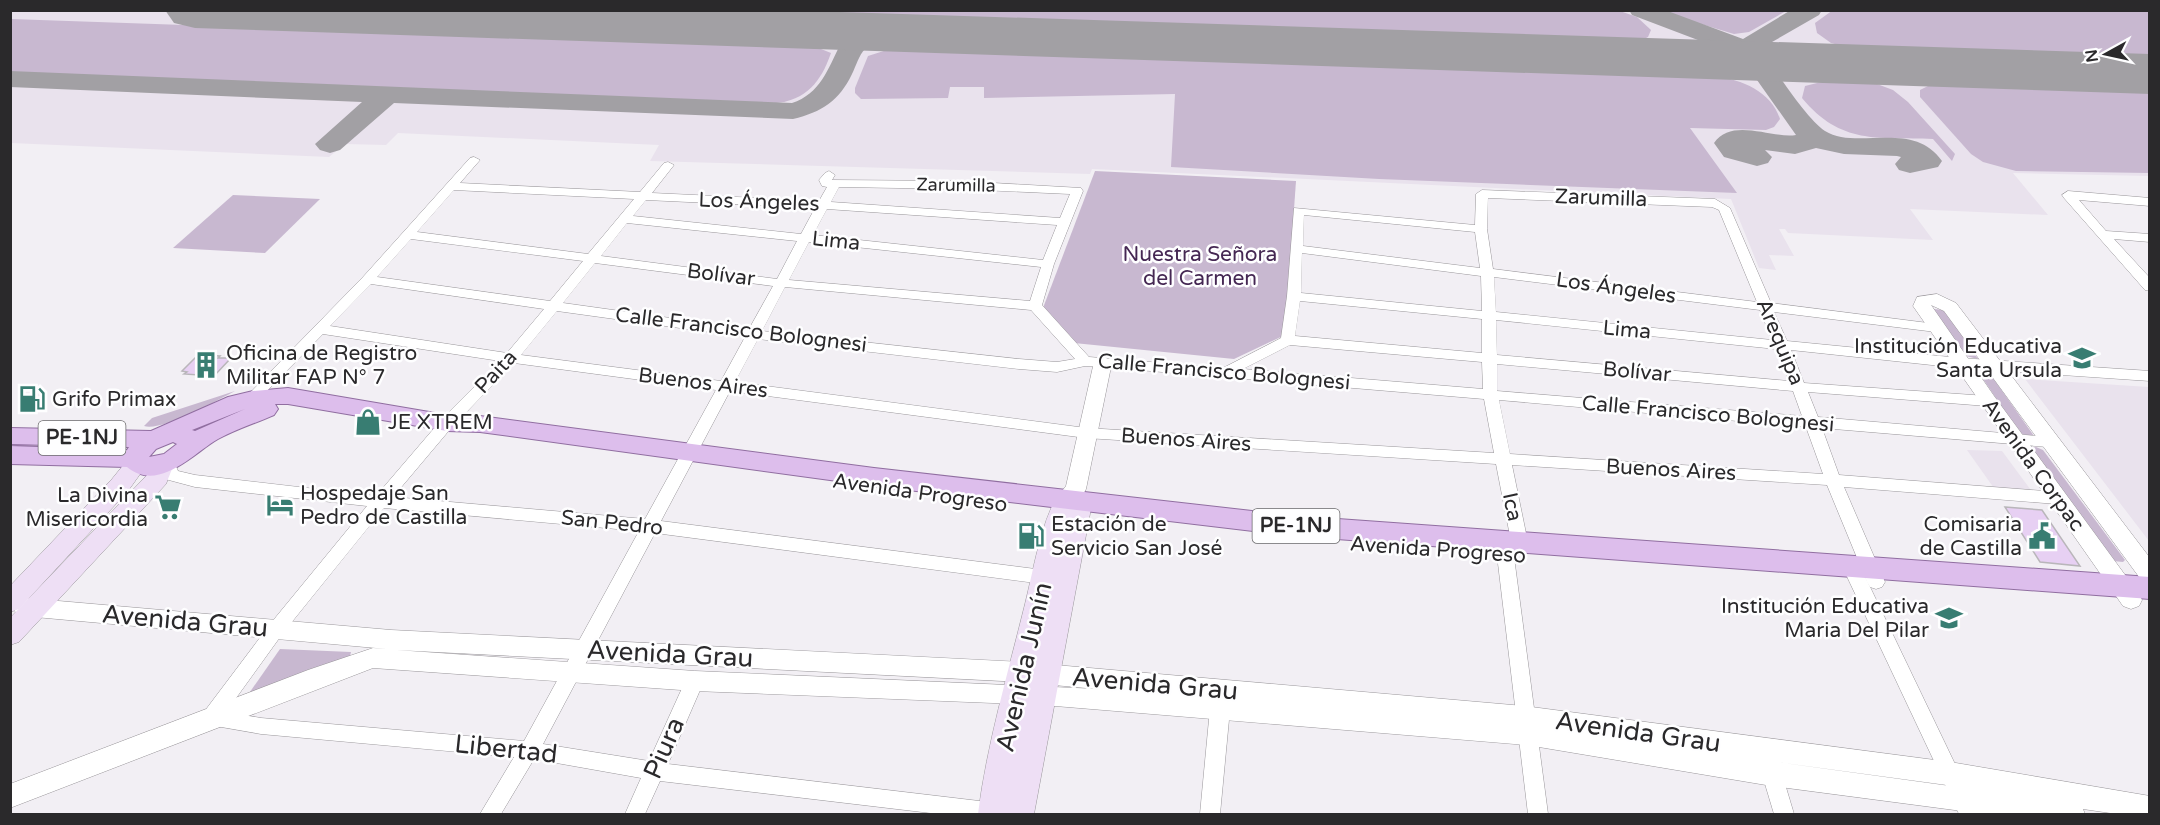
<svg xmlns="http://www.w3.org/2000/svg" width="2160" height="825" font-family="'Varela Round',sans-serif">
	<style>
		.built { fill: #e9e2ed }
		.green { fill: #c8b8d0 }
		.lines { fill: none; stroke-linecap: round; stroke-linejoin: round }
		.taxiway { fill: #a2a0a4; fill-rule: evenodd }
		.runway { fill: #a2a0a4; fill-rule: evenodd }
		.building { fill: #e7d0f3; stroke: #b9b6ba; stroke-width: 1.5 }
		.minor-casing { stroke: #99969a; stroke-width: 1 }
		.tertiary-casing { stroke: #99969a; stroke-width: 1 }
		.secondary-casing { stroke: #99969a; stroke-width: 1 }
		.primary-casing { stroke: #906ea0; stroke-width: 2 }
		.minor { fill: #fff; fill-rule: evenodd }
		.tertiary { fill: #fff; fill-rule: evenodd }
		.secondary { fill: #eedff5; fill-rule: evenodd }
		.primary { fill: #ddbeec; fill-rule: evenodd }
		.labels { text-anchor: middle; dominant-baseline: central; stroke-width: 5; stroke-linejoin: round; paint-order: stroke }
		.far-street-label { font-size: 18px; fill: #2a292b; stroke: #fefeff }
		.shield { fill: #fefeff; stroke: #6a696b; stroke-width: 1.5 }
		.shield-label { font-size: 20px; font-weight: bold; fill: #2a292b }
		.street-label { font-size: 21px; fill: #2a292b; stroke: #fefeff }
		.park-label { font-size: 21px; fill: #452753; stroke: #fefeff }
		.poi-label { font-size: 21px; fill: #2a292b; stroke: #fefeff; text-anchor: start }
		.near-street-label { font-size: 26px; fill: #2a292b; stroke: #fefeff }
	</style>
	<rect width="100%" height="100%" fill="#f2eff4"/>
	<g class="built">
		<path d="M11 11H2149V176L2013 173 2048 215 1910 209 1933 240 1788 233 1785 229H1779L1794 256 1769 255 1776 270 1759 268 1731 199 1092 169 1090 174 650 161 659 145 398 133 386 145 345 144 329 157 11 143Z"/>
		<path d="M2025 379 2149 387V541Z"/>
		<path d="M1967 450 2002 451 2033 493 1996 491Z"/>
	</g>
	<g class="green">
		<path d="M1833 10 2149 11V61L1862 51 1831 43 1817 33 1815 23Z"/>
		<path d="M1620 11 1637 17 1651 30 1648 37 1638 42 1615 44 605 11Z"/>
		<path d="M1658 11H1786L1749 32 1734 34Z"/>
		<path d="M11 19 816 47 831 53C821 82 806 100 776 103L11 72Z"/>
		<path d="M890 49 1715 76C1742 80 1771 91 1780 119L1774 127 1766 130 1690 128 1737 193 1379 179 1171 167 1175 94 984 98V87H950L948 98 861 99 855 93V88L868 56Z"/>
		<path d="M1825 81H1869L1893 90 1908 102 1955 154 1952 161 1933 139C1877 137 1841 145 1802 98L1805 86Z"/>
		<path d="M1940 84 2149 91V173L2016 171 1983 162 1971 154 1920 97V90L1930 85Z"/>
		<path d="M1095 171 1296 181 1285 335 1234 359 1074 343 1043 308Z"/>
		<path d="M233 195 320 199 265 253 173 248Z"/>
		<path d="M1933 309 1946 310 1978 359 1966 356Z"/>
		<path d="M1979 373 1991 375 2034 436 2020 434Z"/>
		<path d="M235 391C218 400 161 432 144 426L152 418Z"/>
		<path d="M2036 447 2043 450 2125 560 2123 562 2113 561 2032 448Z"/>
		<path d="M280 649 351 652 349 661 245 699Z"/>
	</g>
	<g class="lines">
		<g class="taxiway">
			<path d="M1629 10H1665L1743 39 1791 10H1822L1819 15 1765 46 1763 51C1775 71 1807 119 1825 131 1857 151 1913 119 1942 161L1938 167 1910 173 1899 170 1895 164 1901 157 1897 156 1844 154 1816 148 1795 154 1765 150 1772 157 1768 163 1757 166 1724 157 1714 143C1732 117 1772 139 1796 135L1740 56 1632 15Z"/>
			<path d="M841 24 858 32 886 25 895 28 899 33 895 38C885 41 872 41 865 49 859 55 856 66 852 74 839 101 822 112 793 119L394 103 340 150 330 153 320 150 315 144 362 102 10 87V71L792 103C820 94 828 69 840 45L828 32 832 27Z"/>
		</g>
		<path class="runway" d="M165 10H779L2150 54V94L195 28 174 23Z"/>
	</g>
	<g class="building">
		<path d="M198 355 220 356 218 358H231L214 376 184 374 187 372 182 371Z"/>
		<path d="M2005 507 2042 510 2080 566 2040 562Z"/>
	</g>
	<g class="lines">
		<defs>
			<g id="minor">
				<path d="M474 157 480 160 460 183 640 192 664 163 668 162 674 165 652 193 819 201 827 187 822 186 819 180 825 173 829 171 835 175 832 180 959 181 1081 188 1083 191 1054 264 1042 305 1089 357 1223 368 1281 338 1287 296 1294 208 1475 225 1476 194 1482 190 1715 199 1730 208 1771 303 1936 324 1943 328 1936 332 1774 312 1787 341 1960 358 2150 371V381L1960 368 1791 350 1804 383 1987 396 1994 401 1987 406 1808 392 1818 417 2048 437 2056 442 2048 447 1822 428 1839 475 2057 492 2063 494 2065 498 2063 502 2057 504 1844 487 1885 582 1882 587 1876 589 1870 587 1867 582 1827 485 1512 465 1528 543 1514 557 1548 814H1528L1497 555 1511 541 1496 464 1086 438 730 391 661 521 1051 571 1057 573 1060 578 1057 583 1051 585 655 533 543 744 649 761 688 675 695 673 702 675 704 681 668 764 1013 805 1020 807 1023 814H939L660 781 645 814H625L641 778 534 759 501 814H480L514 757 261 734 204 724 201 718 204 712 271 623 367 506 195 487 165 479 159 463 167 458 173 459 178 471 195 475 376 496 442 419 500 361 323 334 256 402H246L244 399 363 277 470 158ZM839 187 959 189 1070 194 1060 218 831 202ZM454 190 634 199 588 254 417 232ZM1488 198 1712 207 1719 210 1757 302 1493 269 1487 229ZM646 200 815 208 801 234 633 216ZM827 209 1057 225 1043 260 813 235ZM1304 215 1475 232 1480 268 1303 246ZM627 223 797 241 777 279 601 256ZM411 239 583 261 550 301 377 277ZM809 242 1041 267 1030 301 789 280ZM1302 253 1481 276 1482 311 1301 293ZM595 263 773 286 749 329 563 303ZM1494 277 1760 310 1772 340 1496 312ZM371 284 544 309 507 353 330 326ZM785 287 1031 310 1075 359 1057 362 1019 359 762 331ZM1300 301 1482 319V353L1295 336ZM557 311 745 337 721 381 521 355ZM1496 320 1776 349 1789 381 1497 355ZM758 339 1019 369 1057 372 1085 366 1103 367 1484 399 1494 453 1086 428 735 382ZM1290 345 1482 362 1483 389 1243 369ZM514 363 716 390 645 519 393 497 452 427ZM1497 364 1793 391 1802 416 1497 391ZM1499 400 1806 427 1823 474 1510 454ZM384 508 639 531 524 741 261 718 226 712 283 633Z"/>
				<path d="M2068 191 2150 198V206L2079 200 2106 231 2150 234V242L2114 239 2150 278V291L2145 290 2064 198 2062 195Z"/>
				<path d="M1851 559 1857 561 1860 566 1979 814H1959L1842 566 1845 561Z"/>
				<path d="M1220 701 1227 703 1230 709 1220 814H1200L1210 709 1213 703Z"/>
				<path d="M1772 765 1779 768 1782 774 1794 814H1774L1762 774 1765 768Z"/>
			</g>
			<g id="tertiary">
				<path d="M1937 294 1956 303 2150 558V583L2142 581 1944 311 1931 305 1994 396 2139 594 2142 600 2139 606 2131 609 2123 606 1913 306 1917 297Z"/>
				<path d="M1103 356 1112 362 1086 489C1080 501 1072 510 1059 505L1055 500 1066 486 1094 362Z"/>
				<path d="M24 598 391 630 1021 662 1524 706 1950 762 2150 796V814H2117L2083 809 2085 814H1985L1772 786 1527 745 1043 705 695 691 373 668 10 808V784L308 670 373 648 387 649 24 616 16 613 13 607 16 601ZM396 650 1021 682 1097 689 695 671ZM1732 756 1950 786H1954Z"/>
			</g>
			<g id="secondary">
				<path d="M137 455 145 458 148 463 128 491 19 609 10 612V586L112 479 129 458Z"/>
				<path d="M163 456 171 459 174 464 166 484 19 642 10 645V618L148 474 155 459Z"/>
				<path d="M1066 492 1075 496 1089 497 1092 503 1034 814H978C987 744 1008 673 1025 604 1034 568 1040 526 1058 494Z"/>
			</g>
			<path id="primary" d="M288 388 447 415 480 416 874 468 1296 516 2150 577V599L1296 536 874 486 480 432 447 431 288 404H275L278 409 274 415C256 423 236 429 218 439 192 454 159 493 127 467L10 464V446L127 450 129 447 10 444V428L151 431 228 397 253 391ZM245 409 195 431 192 430ZM173 442 177 444 164 454 149 457 156 449Z"/>
		</defs>
		<use href="#minor" class="minor-casing"/>
		<use href="#tertiary" class="tertiary-casing"/>
		<use href="#secondary" class="secondary-casing"/>
		<use href="#primary" class="primary-casing"/>
		<use href="#minor" class="minor"/>
		<use href="#tertiary" class="tertiary"/>
		<use href="#secondary" class="secondary"/>
		<use href="#primary" class="primary"/>
	</g>
	<defs>
		<symbol id="school-bare" viewBox="-9 -9 18 18"><path d="M0-5L7-2L0 1L-7-2ZM-4 1L0 2.5L4 1V4Q0 6-4 4Z" fill="#387d72" stroke="#fefeff" stroke-width="2.5" paint-order="stroke"/></symbol>
		<symbol id="building-bare" viewBox="-9 -9 18 18"><path d="M-4-6H4V6H1V3H-1V6H-4ZM-2.5-4.3h1.7v1.8h-1.7ZM.8-4.3h1.7v1.8H.8ZM-2.5-1h1.7V.8h-1.7ZM.8-1h1.7V.8H.8Z" fill="#387d72" stroke="#fefeff" stroke-width="2.5" paint-order="stroke"/></symbol>
		<symbol id="fuel-bare" viewBox="-9 -9 18 18"><path d="M-5.5-6h7V0h2V4h1.3V-2.5L3-4.5l.8-.8L6-3V5H2.5V1h-1V6h-7ZM-4.2-4.7v3.2H.2V-4.7Z" fill="#387d72" stroke="#fefeff" stroke-width="2.5" paint-order="stroke"/></symbol>
		<symbol id="shop-bare" viewBox="-9 -9 18 18"><path d="M-5-2.5h2.3a2.7 3.5 0 0 1 5.4 0H5L5.5 6h-11ZM-1.5-2.5h3a1.5 2.3 0 0 0-3 0Z" fill="#387d72" stroke="#fefeff" stroke-width="2.5" paint-order="stroke"/></symbol>
		<symbol id="hotel-bare" viewBox="-9 -9 18 18"><path d="M-6-4.5h1.5V1H6V5H4.5V3h-9V5H-6ZM-4 0a1.8 1.8 0 1 1 3.6 0ZM.5 0V-2.5h3Q6-2.5 6 0Z" fill="#387d72" stroke="#fefeff" stroke-width="2.5" paint-order="stroke"/></symbol>
		<symbol id="supermarket-bare" viewBox="-9 -9 18 18"><path d="M-6-5.5h2.5l.6 2H6L4.5 2H-2.5L-4.4-4H-6ZM-1.5 3.2a1.3 1.3 0 1 0 .1 0ZM3 3.2a1.3 1.3 0 1 0 .1 0Z" fill="#387d72" stroke="#fefeff" stroke-width="2.5" paint-order="stroke"/></symbol>
		<symbol id="civic-bare" viewBox="-9 -9 18 18"><path d="M-.6-6.5H3V-4.5H.6V-3L4-1V1h2V6H-6V1h2V-1L-.6-3ZM-1.2 2.5V6h2.4V2.5Z" fill="#387d72" stroke="#fefeff" stroke-width="2.5" paint-order="stroke"/></symbol>
	</defs>
	<g fill-rule="evenodd">
		<use href="#school-bare" x="2063" y="339" width="38" height="38"/>
		<use href="#building-bare" x="187" y="346" width="38" height="38"/>
		<use href="#fuel-bare" x="13" y="380" width="38" height="38"/>
		<use href="#shop-bare" x="349" y="403" width="38" height="38"/>
		<use href="#hotel-bare" x="261" y="486" width="38" height="38"/>
		<use href="#supermarket-bare" x="149" y="488" width="38" height="38"/>
		<use href="#fuel-bare" x="1012" y="517" width="38" height="38"/>
		<use href="#civic-bare" x="2023" y="517" width="38" height="38"/>
		<use href="#school-bare" x="1930" y="599" width="38" height="38"/>
	</g>
	<g class="labels">
		<g class="far-street-label">
			<text transform="translate(956 185) rotate(1)">Zarumilla</text>
		</g>
		<g class="shield">
			<rect x="38.5" y="421" width="87" height="34" rx="4.5"/>
			<rect x="1252.5" y="509" width="87" height="34" rx="4.5"/>
		</g>
		<g class="shield-label">
			<text x="82" y="438">PE-1NJ</text>
			<text x="1296" y="526">PE-1NJ</text>
		</g>
		<g class="street-label">
			<text transform="translate(1601 198) rotate(2)">Zarumilla</text>
			<text transform="translate(759 202) rotate(2)">Los Ángeles</text>
			<text transform="translate(836 241) rotate(6)">Lima</text>
			<text transform="translate(721 275) rotate(7)">Bolívar</text>
			<text transform="translate(1616 288) rotate(8)">Los Ángeles</text>
			<text transform="translate(741 330) rotate(7)">Calle Francisco Bolognesi</text>
			<text transform="translate(1627 330) rotate(5)">Lima</text>
			<text transform="translate(1780 342) rotate(67)">Arequipa</text>
			<text transform="translate(496 372) rotate(-47)">Paita</text>
			<text transform="translate(1224 372) rotate(5)">Calle Francisco Bolognesi</text>
			<text transform="translate(1637 372) rotate(5)">Bolívar</text>
			<text transform="translate(703 383) rotate(7)">Buenos Aires</text>
			<text transform="translate(1708 414) rotate(5)">Calle Francisco Bolognesi</text>
			<text transform="translate(1186 440) rotate(4)">Buenos Aires</text>
			<text transform="translate(2033 465) rotate(54)">Avenida Corpac</text>
			<text transform="translate(1671 470) rotate(3)">Buenos Aires</text>
			<text transform="translate(920 493) rotate(8)">Avenida Progreso</text>
			<text transform="translate(1512 507) rotate(78)">Ica</text>
			<text transform="translate(612 523) rotate(6)">San Pedro</text>
			<text transform="translate(1438 550) rotate(4)">Avenida Progreso</text>
		</g>
		<g class="park-label">
			<text x="1200" y="254">Nuestra Señora<tspan x="1200" dy="24">del Carmen</tspan></text>
		</g>
		<g class="poi-label">
			<text x="2062" y="346" text-anchor="end">Institución Educativa<tspan x="2062" dy="24">Santa Ursula</tspan></text>
			<text x="226" y="353">Oficina de Registro<tspan x="226" dy="24">Militar FAP N° 7</tspan></text>
			<text x="52" y="399">Grifo Primax</text>
			<text x="388" y="422">JE XTREM</text>
			<text x="300" y="493">Hospedaje San<tspan x="300" dy="24">Pedro de Castilla</tspan></text>
			<text x="148" y="495" text-anchor="end">La Divina<tspan x="148" dy="24">Misericordia</tspan></text>
			<text x="1051" y="524">Estación de<tspan x="1051" dy="24">Servicio San José</tspan></text>
			<text x="2022" y="524" text-anchor="end">Comisaria<tspan x="2022" dy="24">de Castilla</tspan></text>
			<text x="1929" y="606" text-anchor="end">Institución Educativa<tspan x="1929" dy="24">Maria Del Pilar</tspan></text>
		</g>
		<g class="near-street-label">
			<text transform="translate(185 621) rotate(5)">Avenida Grau</text>
			<text transform="translate(670 654) rotate(3)">Avenida Grau</text>
			<text transform="translate(1024 667) rotate(-77)">Avenida Junín</text>
			<text transform="translate(1155 684) rotate(5)">Avenida Grau</text>
			<text transform="translate(1638 732) rotate(8)">Avenida Grau</text>
			<text transform="translate(664 748) rotate(-66)">Piura</text>
			<text transform="translate(506 749) rotate(6)">Libertad</text>
		</g>
	</g>
	<rect width="2160" height="825" fill="none" stroke="#2a292b" stroke-width="24"/>
	<g transform="translate(2106 54) rotate(262)" stroke="#fefeff" stroke-width="4.5" paint-order="stroke">
	<path d="M0-4.5L10 22L0 15L-10 22Z" fill="#2a292b"/>
	<text y="-9" font-size="16" font-weight="bold" text-anchor="middle" fill="#2a292b">N</text>
	</g>
</svg>
